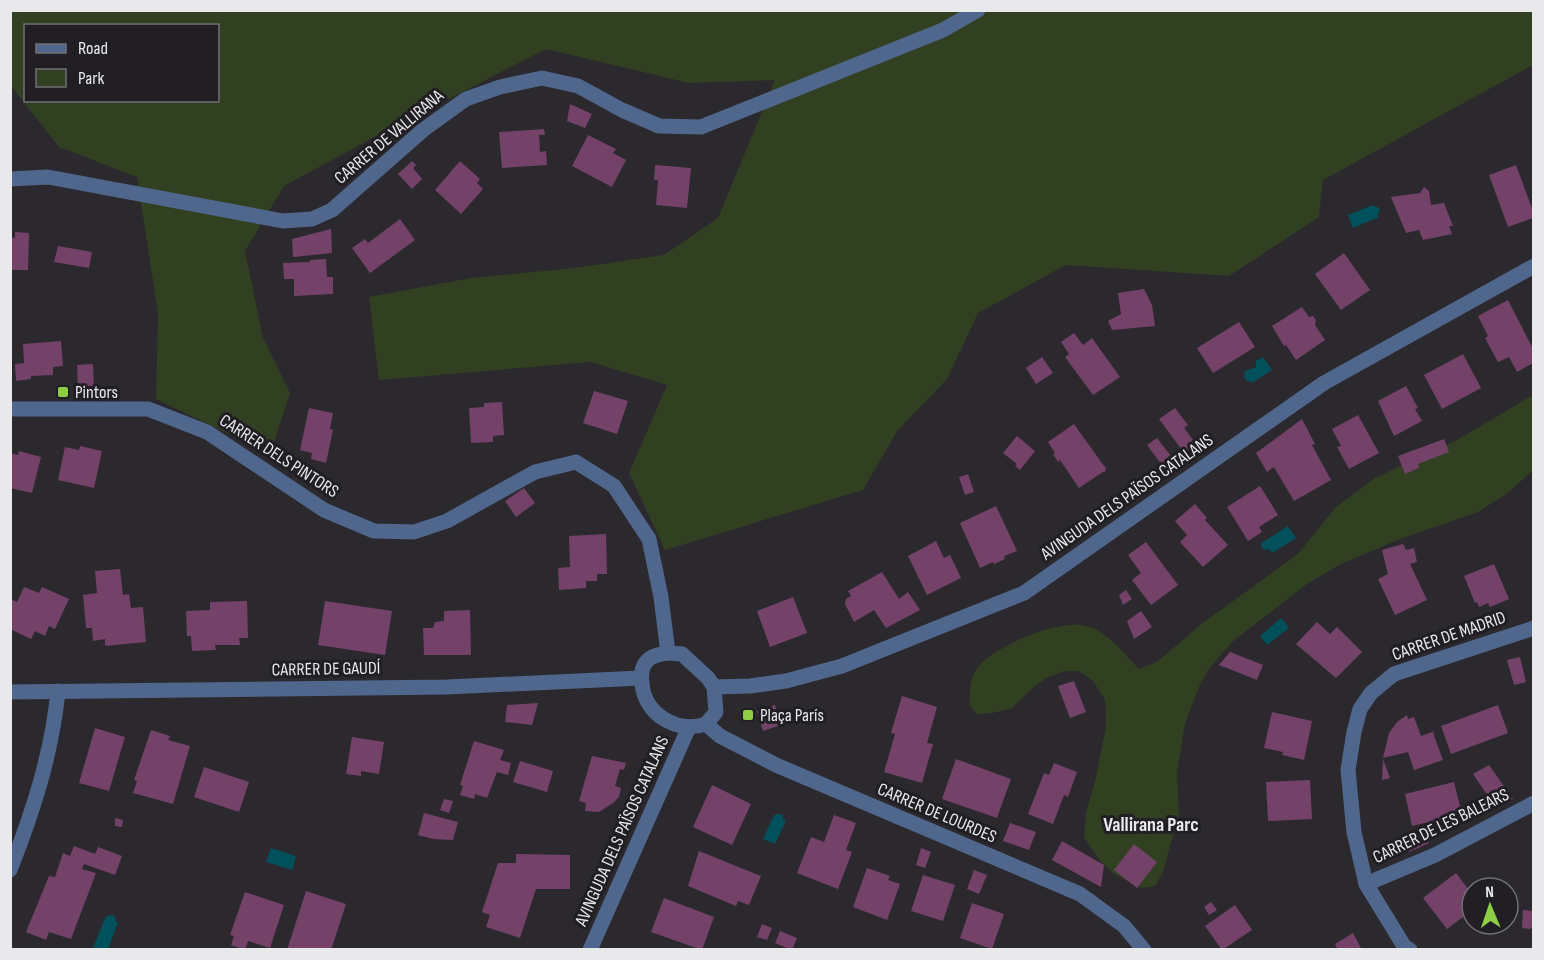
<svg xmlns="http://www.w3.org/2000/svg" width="1544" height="960" font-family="'Sofia Sans Condensed',sans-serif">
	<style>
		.green { fill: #304021; fill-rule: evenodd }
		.water { fill: #00515c }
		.building { fill: #744269 }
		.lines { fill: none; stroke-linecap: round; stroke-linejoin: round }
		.minor { stroke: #50678d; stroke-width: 15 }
		.poi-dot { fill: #8dce44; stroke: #211f24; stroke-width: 2 }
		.labels { text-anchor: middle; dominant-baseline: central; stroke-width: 6; stroke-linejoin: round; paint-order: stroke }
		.street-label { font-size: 18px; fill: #e9e8eb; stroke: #211f24 }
		.poi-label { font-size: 18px; fill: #e9e8eb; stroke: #211f24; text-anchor: start }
		.neighbourhood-label { font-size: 20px; font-weight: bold; fill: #e9e8eb; stroke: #211f24 }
	</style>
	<rect width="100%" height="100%" fill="#2b292e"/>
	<g class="green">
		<path d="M11 11H1533V65L1323 180 1319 217 1229 276 1066 265 978 313 947 379 897 431 863 490 665 550 629 473 667 385 591 362 379 380 369 297 471 278 575 268 664 255 718 218 775 80 689 83 546 49 380 134 284 186 245 251 263 338 290 393 270 454 156 399 158 314 137 177 59 147 11 86ZM26 26H218V100H26Z"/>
		<path d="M1533 395V470L1508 493 1478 512 1400 539 1339 565 1307 584 1232 642 1208 670 1199 687 1185 723 1177 773 1179 813 1163 872 1155 886 1141 888 1114 874 1100 861 1084 837 1086 813 1095 781 1106 727 1105 700 1093 681 1079 671H1064L1046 678 1035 686 1011 709 992 713 977 714 969 704C970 693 970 677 977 668 994 646 1058 619 1086 626 1108 631 1124 654 1139 669L1157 662 1200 625 1298 554 1335 508 1375 478 1457 440Z"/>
	</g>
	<g class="water">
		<path d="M1373 205 1379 208 1380 212 1377 214 1379 217 1353 228 1348 215Z"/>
		<path d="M1263 357 1272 370 1253 382 1247 381 1244 377 1245 371 1256 367V361Z"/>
		<path d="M1288 526 1296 538 1272 553 1269 549 1264 550 1260 544Z"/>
		<path d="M1281 618 1289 628 1267 645 1260 636Z"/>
		<path d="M778 814 783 815V819L786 820 775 844 763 839 774 815Z"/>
		<path d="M271 848 296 856 292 870 266 862Z"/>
		<path d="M109 915 115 916 116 922 118 923 108 949 93 948 105 918Z"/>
	</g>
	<g class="building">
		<path d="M570 104 592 114 585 128 567 121Z"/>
		<path d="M544 129 545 135H539L540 152 546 151 547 165 502 168 499 132Z"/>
		<path d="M588 135 616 149 613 153 626 160 612 187 572 166Z"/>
		<path d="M412 161 416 165 413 168 422 179 412 189 398 174Z"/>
		<path d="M460 161 480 179 477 183 483 189 461 214 435 190Z"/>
		<path d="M655 165 691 168 687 208 656 205 658 180H654Z"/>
		<path d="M1516 165 1533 211V218L1508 227 1489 175Z"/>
		<path d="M1424 187 1429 191 1431 205 1444 203 1453 226H1449L1452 234 1423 240 1419 230 1406 233 1391 197 1420 193Z"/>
		<path d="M400 219 415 240 370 273 352 248 365 239 368 243Z"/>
		<path d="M331 229 332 253 293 257 292 239Z"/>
		<path d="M15 232 29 233 28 270H10V237L15 238Z"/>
		<path d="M58 246 92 252 89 268 54 262Z"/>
		<path d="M1344 253 1370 290 1341 310 1315 274Z"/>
		<path d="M326 259 327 277H333V294L294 296V279H284L283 263 310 262V260Z"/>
		<path d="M1144 289 1152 305 1155 326 1112 330 1108 321 1121 314 1118 293Z"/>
		<path d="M1508 300 1533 349V363L1517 372 1509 357 1498 362 1485 338 1488 336 1478 316Z"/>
		<path d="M1302 307 1309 317 1313 316 1316 320 1315 325 1325 340 1296 360 1286 345 1284 346 1272 326Z"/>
		<path d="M1239 322 1255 347 1213 373 1197 348Z"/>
		<path d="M1074 333 1083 345 1092 338 1120 377 1093 395 1065 357 1069 354 1061 342Z"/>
		<path d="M61 341 63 366 53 367V375L31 376V379L16 381 15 364 24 363 23 344Z"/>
		<path d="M1463 354 1481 388 1442 409 1424 375Z"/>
		<path d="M1042 357 1053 373 1036 384 1026 368Z"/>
		<path d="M93 364 94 389H78L77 365Z"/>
		<path d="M1406 386 1418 408 1415 409 1422 421 1394 436 1378 401Z"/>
		<path d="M594 391 628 401 617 434 583 423Z"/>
		<path d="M502 402 504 435 493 436V442L471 443 469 408 484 407V403Z"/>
		<path d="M309 408 333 413 330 429 333 430 326 463 311 459 312 453 300 450Z"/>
		<path d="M1175 408 1188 425 1184 428 1200 449 1188 458 1159 419Z"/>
		<path d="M1358 415 1379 453 1349 469 1337 447 1341 446 1332 429Z"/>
		<path d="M1302 419 1315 444 1312 445 1331 480 1294 501 1274 467 1267 472 1256 453Z"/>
		<path d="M1074 424 1104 466 1106 467 1105 472H1103L1079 488 1060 460 1058 462 1053 454 1055 453 1048 442Z"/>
		<path d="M1017 436 1035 451 1020 470 1015 466 1017 464 1003 453Z"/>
		<path d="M1157 438 1177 464 1167 472 1147 445Z"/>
		<path d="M1444 439 1449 452 1418 464 1419 468 1405 474 1398 456Z"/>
		<path d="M80 446 102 451 94 488 58 480 65 447 79 450Z"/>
		<path d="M19 451 41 457 32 493 10 488V453L18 455Z"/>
		<path d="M968 474 974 492 965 495 959 477Z"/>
		<path d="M1260 486 1278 515 1259 527 1262 532 1248 541 1227 507Z"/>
		<path d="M524 488 535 503 516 517 505 501Z"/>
		<path d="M1195 504 1207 518 1205 520 1228 545 1203 567 1180 542 1187 535 1175 521Z"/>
		<path d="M996 506 1017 551 1004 556 1005 559 994 564 993 562 980 568 960 523Z"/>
		<path d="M606 534 607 574H597V581H586V588L559 590 558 568 570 567 569 536Z"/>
		<path d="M936 541 944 558 950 555 961 578 927 595 908 556Z"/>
		<path d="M1146 542 1178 585 1151 605 1132 580 1141 573 1128 555Z"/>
		<path d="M1403 544 1406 550 1414 548 1417 562 1410 564 1427 600 1395 615 1378 579 1388 574 1382 550Z"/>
		<path d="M1494 564 1509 599 1490 607 1488 603 1479 607 1477 602 1475 603 1464 576Z"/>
		<path d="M120 569 123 595 129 594 131 608 143 607 146 642 105 646V639L93 641 92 628H86L83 595 97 593 95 571Z"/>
		<path d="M882 572 899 599 908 592 920 610 886 628 874 610 854 622 845 604 846 599 851 596 848 591Z"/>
		<path d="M24 587 39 593 42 587 69 599 55 629 49 626 45 636 35 631 31 639 10 629V601L11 599 17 602Z"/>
		<path d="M1126 590 1132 599 1123 605 1119 595Z"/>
		<path d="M793 597 807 633 770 647 757 611Z"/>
		<path d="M247 601 248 638H239L240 645H215L216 650 192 651 191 636H187L186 611 210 610V602Z"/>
		<path d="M325 601 392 611 385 655 318 645Z"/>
		<path d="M470 610 471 655H424L423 628H433L435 622 444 621V611Z"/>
		<path d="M1141 611 1152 627 1134 639 1127 621Z"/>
		<path d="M1317 622 1330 634 1337 627 1362 652 1336 678 1296 644Z"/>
		<path d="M1230 652 1263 665 1257 680 1219 665Z"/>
		<path d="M1520 657 1526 682 1514 685 1507 660Z"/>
		<path d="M1074 681 1086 712 1070 718 1058 686Z"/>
		<path d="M902 696 937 707 927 743 933 744 922 783 884 772 895 734 891 733Z"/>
		<path d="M538 703 532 725 505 722 507 705Z"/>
		<path d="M775 705 781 725 763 731 757 711Z"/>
		<path d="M1498 705 1508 733 1451 754 1441 726Z"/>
		<path d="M1272 712 1312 721 1304 760 1282 755 1283 752 1264 748Z"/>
		<path d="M1407 715 1408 719 1414 717 1421 736 1435 731 1433 733 1443 760 1414 770 1408 752 1383 758 1389 733 1397 722Z"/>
		<path d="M95 728 125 737 109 791 79 783Z"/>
		<path d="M151 730 170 736 168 740 190 746 173 804 133 793 137 781 134 780Z"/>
		<path d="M352 737 384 742 379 774 361 771V776L346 774Z"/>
		<path d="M474 741 504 750 500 760 511 763 508 775 497 772 487 798 475 794 474 799 460 795 463 786 460 785Z"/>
		<path d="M592 756 626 763 624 770 620 769 615 786 621 788 619 797 613 803 599 812 585 811 586 803 579 801Z"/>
		<path d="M956 759 1011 779 997 818 942 799Z"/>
		<path d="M1383 759 1390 778 1382 780Z"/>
		<path d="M520 761 553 771 547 792 513 782Z"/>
		<path d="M1054 763 1077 772 1068 797 1064 795 1053 824 1028 814 1044 773 1049 775Z"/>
		<path d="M1489 765 1513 799 1496 808 1473 774Z"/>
		<path d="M204 767 249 782 239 812 194 797Z"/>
		<path d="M1310 780 1312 819 1268 821 1266 782Z"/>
		<path d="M1454 782 1462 814 1412 826 1405 794Z"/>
		<path d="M712 785 751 804 732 845 693 827Z"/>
		<path d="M444 799 453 801 449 813 440 810Z"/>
		<path d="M424 813 458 822 453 840 433 839 418 835Z"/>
		<path d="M834 815 856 823 846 850 852 852 838 889 797 873 811 837 824 842Z"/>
		<path d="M115 818 123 820 122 827 115 826Z"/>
		<path d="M1010 823 1036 832 1029 850 1003 841Z"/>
		<path d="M1422 830 1429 843 1409 852 1403 840Z"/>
		<path d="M1062 841 1104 865 1101 887 1052 860Z"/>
		<path d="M1134 844 1157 862 1137 888 1114 870Z"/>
		<path d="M74 846 95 854 98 847 122 856 115 875 84 864 82 869 96 873 71 939 49 932 46 940 26 932 49 876 55 877 63 853 70 856Z"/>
		<path d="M921 848 931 852 925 868 916 865Z"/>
		<path d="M699 851 761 876 749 905 738 901 736 906 688 886Z"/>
		<path d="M516 854 570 855V889H536L520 938 486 927 490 915 482 912 498 863H516Z"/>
		<path d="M867 868 890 876 888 880 900 884 887 920 853 907Z"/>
		<path d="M974 870 987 875 979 894 967 889Z"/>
		<path d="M1456 873 1472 894V904L1464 910 1467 914 1447 929 1423 898Z"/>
		<path d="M923 875 955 885 943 921 911 911Z"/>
		<path d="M306 891 346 904 331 950H287Z"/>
		<path d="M245 892 284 905 270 948 248 941 245 950 231 945 234 936 230 935Z"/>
		<path d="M664 898 714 917 702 950 651 932Z"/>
		<path d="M1211 902 1217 910 1209 915 1204 907Z"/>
		<path d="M972 903 1004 914 992 949 960 938Z"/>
		<path d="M1235 905 1252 930 1222 950 1205 926Z"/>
		<path d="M1523 910 1533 911V926L1530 929 1522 928Z"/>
		<path d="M762 924 772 928 767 940 757 937Z"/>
		<path d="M780 931 797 938 792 950 775 943Z"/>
		<path d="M1353 933 1362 950H1338L1335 944Z"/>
	</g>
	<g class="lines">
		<g class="minor">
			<path d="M10 179 48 177 283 221 312 219 332 210 423 130 466 99 500 87 542 78 578 86 622 110 659 126 701 127 943 30 978 10"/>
			<path d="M10 409H148L207 432 324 510 374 531 414 532 447 521 535 472 576 462 614 486 649 539 661 597 668 653"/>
			<path d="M668 653 682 654 708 678 714 687 716 712 706 724C677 734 644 714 642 683 641 676 641 667 647 661 652 655 661 654 668 653Z"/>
			<path d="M714 687 750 686 786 681 842 666 1024 593 1324 383 1534 266"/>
			<path d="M10 692 447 687 641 678"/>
			<path d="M706 724 720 736 776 765 1080 894 1124 926 1144 950"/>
			<path d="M10 870C33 812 52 753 58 691"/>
			<path d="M1366 884 1435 855 1534 803"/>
			<path d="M590 950 689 727"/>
			<path d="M1410 950 1404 946 1366 884 1354 832 1348 770 1354 732 1360 709 1371 693 1394 674 1534 628"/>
		</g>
	</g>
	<g class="poi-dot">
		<rect x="57" y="386" width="12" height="12" rx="3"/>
		<rect x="742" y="709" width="12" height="12" rx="3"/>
	</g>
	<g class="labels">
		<g class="street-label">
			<text transform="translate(389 137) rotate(-40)">CARRER DE VALLIRANA</text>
			<text transform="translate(279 456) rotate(33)">CARRER DELS PINTORS</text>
			<text transform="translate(1127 497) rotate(-35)">AVINGUDA DELS PAÏSOS CATALANS</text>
			<text transform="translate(1449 636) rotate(-19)">CARRER DE MADRID</text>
			<text transform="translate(326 669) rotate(-1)">CARRER DE GAUDÍ</text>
			<text transform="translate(937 813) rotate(23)">CARRER DE LOURDES</text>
			<text transform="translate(1441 826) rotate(-26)">CARRER DE LES BALEARS</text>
			<text transform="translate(622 831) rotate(-66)">AVINGUDA DELS PAÏSOS CATALANS</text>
		</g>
		<g class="poi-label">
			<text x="75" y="392">Pintors</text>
			<text x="760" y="715">Plaça París</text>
		</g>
		<g class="neighbourhood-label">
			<text x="1151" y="825">Vallirana Parc</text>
		</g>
	</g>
	<rect width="1544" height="960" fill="none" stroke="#e9e8eb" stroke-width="24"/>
	<rect x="24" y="24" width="195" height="78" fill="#211f24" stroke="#716f74" stroke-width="1.5"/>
	<rect x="36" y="44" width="30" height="9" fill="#50678d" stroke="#716f74" stroke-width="1.5"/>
	<text x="78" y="54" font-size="18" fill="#e9e8eb">Road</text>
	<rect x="36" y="69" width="30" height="18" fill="#304021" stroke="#716f74" stroke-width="1.5"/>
	<text x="78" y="84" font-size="18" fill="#e9e8eb">Park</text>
	<g transform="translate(1490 906) rotate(358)"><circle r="28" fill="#211f24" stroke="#716f74" stroke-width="1.5"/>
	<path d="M0-4.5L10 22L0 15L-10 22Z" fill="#8dce44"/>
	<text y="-9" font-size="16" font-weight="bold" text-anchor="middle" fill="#e9e8eb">N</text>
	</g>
</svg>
